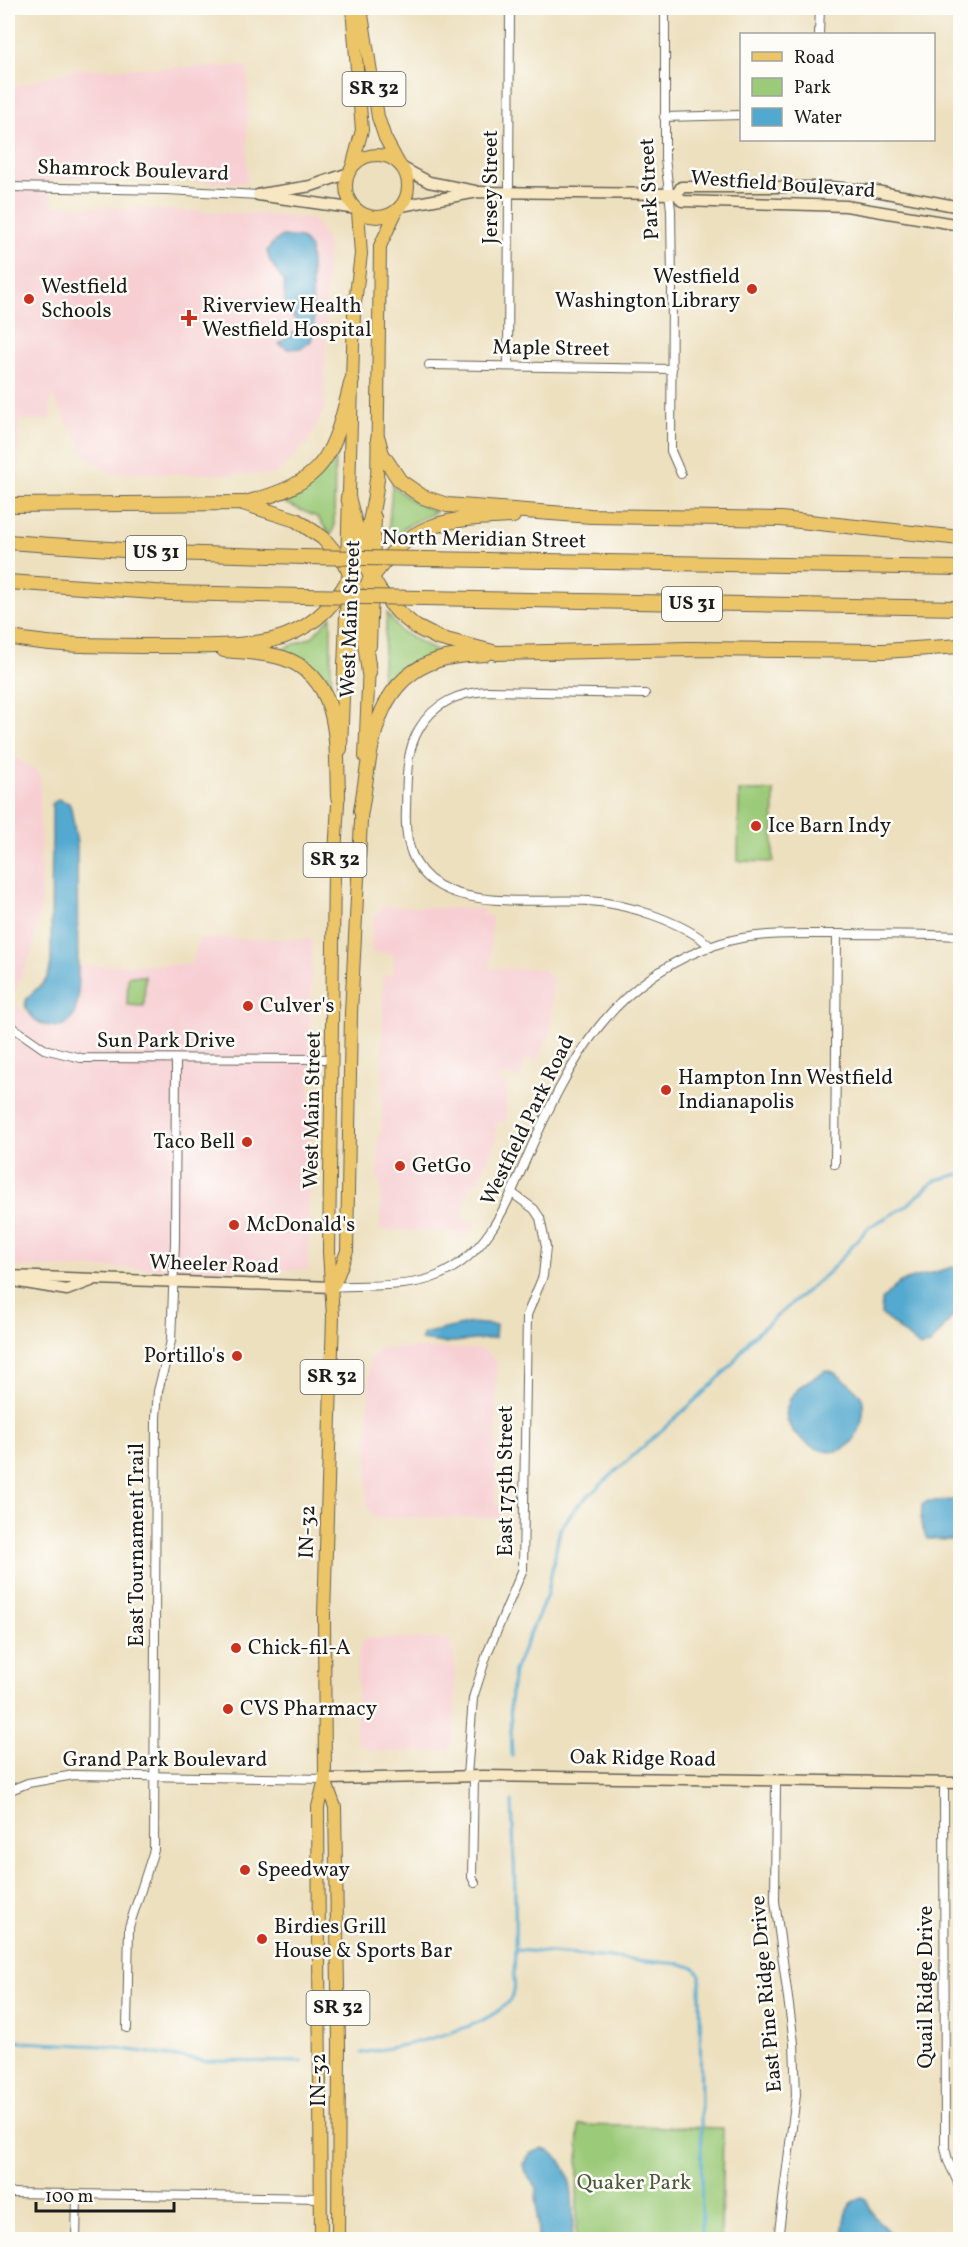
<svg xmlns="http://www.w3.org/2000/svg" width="968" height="2247" font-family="Vollkorn,serif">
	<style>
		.built { fill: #f7cfd3 }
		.green { fill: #9bca78; stroke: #5c734a; stroke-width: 1.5 }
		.water { fill: #52a9cf; stroke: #376276; stroke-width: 1.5 }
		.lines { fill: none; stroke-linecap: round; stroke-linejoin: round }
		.stream { stroke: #52a9cf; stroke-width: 3 }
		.street-casing { stroke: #656155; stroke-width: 10 }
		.secondary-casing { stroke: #656155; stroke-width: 13 }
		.primary-casing { stroke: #656155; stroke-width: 14 }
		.highway-casing { stroke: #656155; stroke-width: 16 }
		.street { stroke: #fff; stroke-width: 8 }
		.secondary { stroke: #f7e8c3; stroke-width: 10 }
		.primary { stroke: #ecc569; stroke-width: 12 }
		.highway { stroke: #ecc569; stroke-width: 14 }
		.highway-bridge-casing { stroke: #656155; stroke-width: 16; stroke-linecap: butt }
		.highway-bridge { stroke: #ecc569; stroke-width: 14 }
		.poi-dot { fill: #c8321e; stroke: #fdfcf7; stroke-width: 2 }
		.labels { text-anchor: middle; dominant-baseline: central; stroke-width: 5; stroke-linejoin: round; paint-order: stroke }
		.shield { fill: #fdfcf7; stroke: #605f5e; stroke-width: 1.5 }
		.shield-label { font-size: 20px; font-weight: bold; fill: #1c1c1c }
		.street-label { font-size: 21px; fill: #1c1c1c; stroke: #fdfcf7 }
		.poi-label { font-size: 21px; fill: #1c1c1c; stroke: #fdfcf7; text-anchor: start }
		.park-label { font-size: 21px; fill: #48593c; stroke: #fdfcf7 }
	</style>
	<rect width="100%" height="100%" fill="#fdfcf7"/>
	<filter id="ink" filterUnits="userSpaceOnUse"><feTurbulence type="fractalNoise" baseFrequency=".0167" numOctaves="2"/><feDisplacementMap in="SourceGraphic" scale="12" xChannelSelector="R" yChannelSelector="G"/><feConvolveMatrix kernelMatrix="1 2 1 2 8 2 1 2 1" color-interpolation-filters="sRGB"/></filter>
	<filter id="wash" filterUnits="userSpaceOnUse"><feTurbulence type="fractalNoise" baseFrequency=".008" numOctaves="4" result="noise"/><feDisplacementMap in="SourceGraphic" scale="24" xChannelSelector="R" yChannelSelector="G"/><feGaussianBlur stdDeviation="1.35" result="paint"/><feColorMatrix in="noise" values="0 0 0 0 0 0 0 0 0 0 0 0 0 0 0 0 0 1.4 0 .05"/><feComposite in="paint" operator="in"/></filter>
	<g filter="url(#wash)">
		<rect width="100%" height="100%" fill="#ede0bf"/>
		<g class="built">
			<path d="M248 66 247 183 52 179 51 205 263 214 311 219 317 224 328 243 324 410 307 443 275 475 110 473 87 458 51 394 50 420H19L18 478H8V88L77 69Z"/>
			<path d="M8 753 40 773 41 905 32 952 12 999 39 1023 76 1011 77 966 191 964 200 938 312 939 308 1270 8 1267Z"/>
			<path d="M383 906 483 909V915H492L490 968 542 969 553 980 550 1036 535 1062 530 1058 526 1059 519 1080 508 1074 499 1078 498 1083 507 1082 506 1123 497 1122 495 1145 477 1183 470 1187 465 1199 464 1219 475 1225 459 1241 456 1232 380 1230 381 1187 378 1176V1136L382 1130 383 975H393L394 954 371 952 373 919Z"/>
			<path d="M378 1348 482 1349 497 1361 495 1505H501L500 1518H374L367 1507 369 1361Z"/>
			<path d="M364 1638 452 1639 451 1650 455 1659 454 1737 449 1751 372 1752 356 1741 358 1653Z"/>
		</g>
		<g class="green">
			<path d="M335 455 334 527 331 535 317 517 280 501C302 491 324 478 335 455Z"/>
			<path d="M392 485 409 499 436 512 405 527 390 543 388 538Z"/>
			<path d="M387 613 400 631 440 653 397 678 380 700Z"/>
			<path d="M331 616V687L328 691 280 650 312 637Z"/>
			<path d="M739 791H774L773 862 738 861Z"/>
			<path d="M128 976H145L144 1006 127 1005Z"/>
			<path d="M579 2125 723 2128 721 2239H576Z"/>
		</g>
		<g class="water">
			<path d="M282 236 301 238 310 248 314 328 311 341 302 348 288 349 279 344 301 327 285 306 284 282 270 261 267 251 272 244Z"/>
			<path d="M58 799 69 803 71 808 77 843 78 997C76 1010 74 1023 60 1027 47 1026 38 1025 30 1014 16 998 36 993 45 981 49 975 50 969 51 962L52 804Z"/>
			<path d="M960 1265V1307L930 1345 920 1347 881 1314 882 1300 900 1282Z"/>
			<path d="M471 1323 496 1325 495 1338 444 1343 421 1340 422 1334Z"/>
			<path d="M826 1370C835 1371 839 1376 846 1381 852 1386 858 1391 862 1398 865 1406 863 1417 861 1425 850 1458 823 1458 800 1438 774 1416 789 1390 815 1377 820 1375 821 1372 826 1370Z"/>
			<path d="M960 1500V1541L927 1539 921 1524 922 1505 928 1501Z"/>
			<path d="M542 2149C576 2155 574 2213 572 2239H538L536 2187 525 2173 523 2164 531 2153Z"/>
			<path d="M861 2197 866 2199 875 2217 895 2239H842C844 2222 843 2204 861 2197Z"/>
		</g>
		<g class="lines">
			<g class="stream">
				<path d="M512 1756 510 1702 514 1671 547 1595 560 1529 578 1505 700 1396 730 1367 750 1339 830 1271 869 1227 905 1207 936 1180 960 1174"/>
				<path d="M516 1950 681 1964 695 1968 700 1975V1997L702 2240"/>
				<path d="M8 2037 21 2042 103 2046 204 2061 302 2062"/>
				<path d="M362 2053C398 2047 495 2029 512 1996 517 1988 513 1982 514 1974 517 1916 514 1858 512 1801"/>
			</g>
		</g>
	</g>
	<g filter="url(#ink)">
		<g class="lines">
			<defs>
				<g id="street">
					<path d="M665 8V158L671 210 672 286 671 451 681 474"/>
					<path d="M819 34 820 8"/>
					<path d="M664 117 742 115"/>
					<path d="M8 187 168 190 258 195"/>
					<path d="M429 365 672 369"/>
					<path d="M508 366 510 8"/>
					<path d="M645 694 488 691C460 692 434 703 419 729 405 753 407 781 406 809 400 922 513 897 589 901 625 903 685 922 711 947"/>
					<path d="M8 1024 44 1049 81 1058 333 1059"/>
					<path d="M835 1164 837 934"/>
					<path d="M333 1287C366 1284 406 1289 437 1276 489 1254 506 1205 527 1157 570 1060 612 977 721 943 754 933 790 934 824 934 870 934 915 934 960 936"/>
					<path d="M467 1776 473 1698 487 1654 523 1569 527 1315 543 1276 546 1247 540 1218 534 1209 512 1193"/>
					<path d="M474 1776 472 1877 475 1883"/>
					<path d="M776 1780 775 1901 794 2043 796 2095 778 2240"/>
					<path d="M944 1783 945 2147 948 2161 960 2187"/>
					<path d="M8 1791 28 1783 74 1775 325 1779"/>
					<path d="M127 2028 129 1927 154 1850 156 1417 158 1391 171 1341 175 1242 176 1060"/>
					<path d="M8 2193 321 2198"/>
					<path d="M76 2240 77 2194"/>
				</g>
				<g id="secondary">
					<path d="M401 167 429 182 475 191"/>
					<path d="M261 194 311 186 349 173"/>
					<path d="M677 194 682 201 846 206 960 225"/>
					<path d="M258 195 357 209"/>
					<path d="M401 206 478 192 677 194 681 187H831L876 191 960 207"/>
					<path d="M8 1276 333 1287"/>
					<path d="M19 1282 67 1290 91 1281"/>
					<path d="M325 1779 483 1776 960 1783"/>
				</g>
				<g id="primary">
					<path d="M352 8 362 130 352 167"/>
					<path d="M361 8 378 117 385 138 399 164"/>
					<circle cx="377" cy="186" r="31"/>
					<path d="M377 487 380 246 397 210"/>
					<path d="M373 565 375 517"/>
					<path d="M347 566 354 311 361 254 358 211"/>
					<path d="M370 646 372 589"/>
					<path d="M341 749 347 589"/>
					<path d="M365 757 369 664"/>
					<path d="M335 1283 347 1251 351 1013 362 802"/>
					<path d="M325 1780 335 1807 339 2045 338 2240"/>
					<path d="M321 2240 318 1807 325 1779 324 1616 333 1316 329 1252 334 871 339 787"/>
				</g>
				<g id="highway">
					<path d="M378 439 382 454 400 481 423 497 447 505 591 516 781 519 960 538"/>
					<path d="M348 497 367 569 379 590 398 612 416 627 438 638 497 653 688 649 884 651 960 646"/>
					<path d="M245 503C327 482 333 457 352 380"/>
					<path d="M8 505 243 503 296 520 323 538 347 567 359 598 369 673"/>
					<path d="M8 542 167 553 304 557"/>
					<path d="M425 559 960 568"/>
					<path d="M8 582 170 593 303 596"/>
					<path d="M368 583C411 521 442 519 513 516"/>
					<path d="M424 598 960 608"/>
					<path d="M8 637C55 647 105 645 153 646 190 646 236 648 272 640 346 622 370 545 377 479"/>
					<path d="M224 650C243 652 264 652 283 658 343 678 336 747 338 797"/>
					<path d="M345 663 357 605"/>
					<path d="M361 811C371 753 371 681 438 660 453 655 469 655 485 654"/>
				</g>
			</defs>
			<use href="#street" class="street-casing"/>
			<use href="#secondary" class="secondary-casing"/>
			<use href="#primary" class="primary-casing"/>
			<use href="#highway" class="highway-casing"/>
			<use href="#street" class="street"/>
			<use href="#secondary" class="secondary"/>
			<use href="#primary" class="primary"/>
			<use href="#highway" class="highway"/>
			<defs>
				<g id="highway-bridge">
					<path d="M304 557 425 559"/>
					<path d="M303 596 424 598"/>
				</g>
			</defs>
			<use href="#highway-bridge" class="highway-bridge-casing"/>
			<use href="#highway-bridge" class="highway-bridge"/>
		</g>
	</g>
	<g class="poi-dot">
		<circle cx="752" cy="289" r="6"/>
		<circle cx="29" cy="299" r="6"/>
		<path d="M186 309h6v6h6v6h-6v6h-6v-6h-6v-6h6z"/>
		<circle cx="756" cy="826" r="6"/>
		<circle cx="248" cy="1006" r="6"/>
		<circle cx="666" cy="1090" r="6"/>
		<circle cx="247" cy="1142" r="6"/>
		<circle cx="400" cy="1166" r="6"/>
		<circle cx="234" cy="1225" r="6"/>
		<circle cx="237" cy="1356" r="6"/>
		<circle cx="236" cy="1648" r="6"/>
		<circle cx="228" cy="1709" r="6"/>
		<circle cx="245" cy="1870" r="6"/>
		<circle cx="262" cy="1939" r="6"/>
	</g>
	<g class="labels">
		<g class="shield">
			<rect x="342.5" y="72" width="63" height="34" rx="4.5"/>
			<rect x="126" y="536" width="60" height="34" rx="4.5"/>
			<rect x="662" y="587" width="60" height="34" rx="4.5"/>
			<rect x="303.5" y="843" width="63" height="34" rx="4.5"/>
			<rect x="300.5" y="1360" width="63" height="34" rx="4.5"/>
			<rect x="306.5" y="1991" width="63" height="34" rx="4.5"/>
		</g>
		<g class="shield-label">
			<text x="374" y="89">SR 32</text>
			<text x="156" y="553">US 31</text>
			<text x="692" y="604">US 31</text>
			<text x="335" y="860">SR 32</text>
			<text x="332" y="1377">SR 32</text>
			<text x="338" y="2008">SR 32</text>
		</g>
		<g class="street-label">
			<text transform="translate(133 171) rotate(2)">Shamrock Boulevard</text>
			<text transform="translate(783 185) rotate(4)">Westfield Boulevard</text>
			<text transform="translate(491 187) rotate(-90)">Jersey Street</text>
			<text transform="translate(650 189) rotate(-93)">Park Street</text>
			<text transform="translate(551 349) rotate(1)">Maple Street</text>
			<text transform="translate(484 540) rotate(1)">North Meridian Street</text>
			<text transform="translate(351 619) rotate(-88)">West Main Street</text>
			<text x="166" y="1041">Sun Park Drive</text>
			<text transform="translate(313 1110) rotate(-89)">West Main Street</text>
			<text transform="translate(528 1121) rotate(-64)">Westfield Park Road</text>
			<text transform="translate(214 1265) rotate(2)">Wheeler Road</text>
			<text transform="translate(506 1481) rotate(-90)">East 175th Street</text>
			<text transform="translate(308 1532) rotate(-88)">IN-32</text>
			<text transform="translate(137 1545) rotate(-90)">East Tournament Trail</text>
			<text transform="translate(643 1759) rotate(1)">Oak Ridge Road</text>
			<text x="165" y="1760">Grand Park Boulevard</text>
			<text transform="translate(926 1987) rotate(-90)">Quail Ridge Drive</text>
			<text transform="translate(767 1994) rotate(-95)">East Pine Ridge Drive</text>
			<text transform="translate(319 2080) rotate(-90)">IN-32</text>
		</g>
		<g class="poi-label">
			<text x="740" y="277" text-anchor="end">Westfield<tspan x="740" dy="24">Washington Library</tspan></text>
			<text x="41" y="287">Westfield<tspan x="41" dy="24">Schools</tspan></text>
			<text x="202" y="306">Riverview Health<tspan x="202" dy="24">Westfield Hospital</tspan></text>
			<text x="768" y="826">Ice Barn Indy</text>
			<text x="260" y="1006">Culver's</text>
			<text x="678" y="1078">Hampton Inn Westfield<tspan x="678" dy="24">Indianapolis</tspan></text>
			<text x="235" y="1142" text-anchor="end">Taco Bell</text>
			<text x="412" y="1166">GetGo</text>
			<text x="246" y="1225">McDonald's</text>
			<text x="225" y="1356" text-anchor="end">Portillo's</text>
			<text x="248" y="1648">Chick-fil-A</text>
			<text x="240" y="1709">CVS Pharmacy</text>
			<text x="257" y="1870">Speedway</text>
			<text x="274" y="1927">Birdies Grill<tspan x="274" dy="24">House &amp; Sports Bar</tspan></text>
		</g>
		<g class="park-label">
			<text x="634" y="2183">Quaker Park</text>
		</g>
	</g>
	<rect width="968" height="2247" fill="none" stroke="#fdfcf7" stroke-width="30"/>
	<rect x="740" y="33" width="195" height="108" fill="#fdfcf7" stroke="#a3a29f" stroke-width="1.5"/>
	<rect x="752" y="52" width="30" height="9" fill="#ecc569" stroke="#a3a29f" stroke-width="1.5"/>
	<text x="794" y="63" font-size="18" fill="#1c1c1c">Road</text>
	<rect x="752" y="78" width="30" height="18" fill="#9bca78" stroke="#a3a29f" stroke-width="1.5"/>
	<text x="794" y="93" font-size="18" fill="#1c1c1c">Park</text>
	<rect x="752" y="108" width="30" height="18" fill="#52a9cf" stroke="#a3a29f" stroke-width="1.5"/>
	<text x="794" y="123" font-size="18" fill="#1c1c1c">Water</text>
	<path d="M36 2202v9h138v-9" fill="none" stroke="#1c1c1c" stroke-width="3"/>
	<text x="45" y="2202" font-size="18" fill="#1c1c1c" stroke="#fdfcf7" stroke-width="4.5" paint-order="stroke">100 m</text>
</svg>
